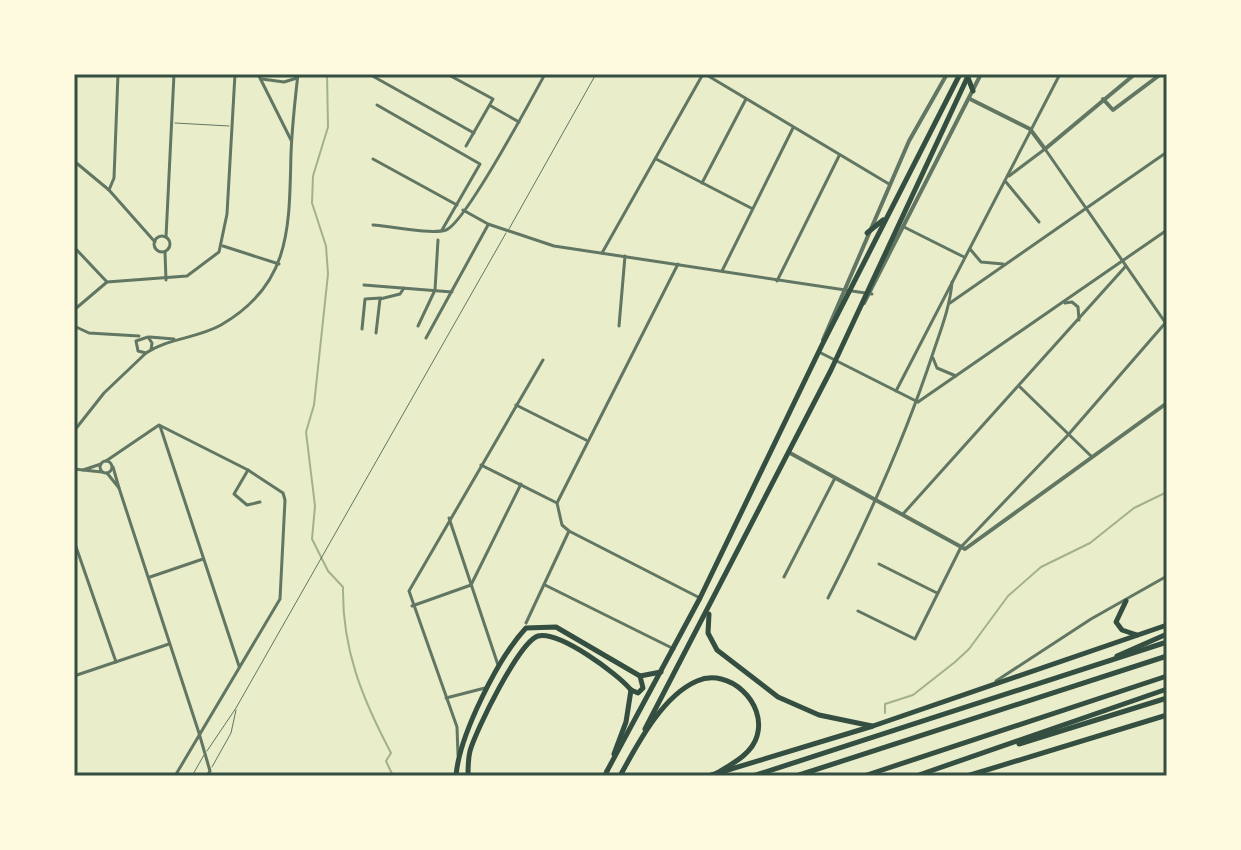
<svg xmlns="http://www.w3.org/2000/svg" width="1241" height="850" font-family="'Open Sans',sans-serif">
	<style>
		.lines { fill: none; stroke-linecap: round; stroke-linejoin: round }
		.stream { stroke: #a3b18a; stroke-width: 2 }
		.service { stroke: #617663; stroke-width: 1 }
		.minor { stroke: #617663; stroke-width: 3 }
		.tertiary { stroke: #617663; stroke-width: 4 }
		.primary { stroke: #344e41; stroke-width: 5 }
		.trunk { stroke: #344e41; stroke-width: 5 }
		.motorway { stroke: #344e41; stroke-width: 5 }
		.neatline { fill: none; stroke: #344e41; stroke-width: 3 }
	</style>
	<rect width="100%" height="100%" fill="#e9edc9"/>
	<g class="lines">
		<g class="stream">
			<path d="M327 74 328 127 313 176 312 203 326 246 328 274 314 405 306 432 315 506 312 539 328 571 343 587C342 649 362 698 391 753L386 761 393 776"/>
			<path d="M885 713V704L913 695 955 662 969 649 1008 596 1041 567 1090 543 1134 508 1167 492"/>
		</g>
		<g class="service">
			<path d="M175 123 229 126"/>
			<path d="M509 229 596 74"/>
			<path d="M207 751 236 708 506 233"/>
			<path d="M212 767 231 733 236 710"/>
			<path d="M192 776 204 755"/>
		</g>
		<g class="minor">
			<path d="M258 74 291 140"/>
			<path d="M369 74 474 133"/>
			<path d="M447 74 493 99 466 146"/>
			<path d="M705 74 889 184"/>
			<path d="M262 79 284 82 297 78"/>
			<path d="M377 105 480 164 442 230"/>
			<path d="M491 106 519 122"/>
			<path d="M373 159 457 205"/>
			<path d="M656 159 751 208"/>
			<path d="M74 161 109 190 155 242"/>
			<path d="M1009 176 1045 149 1167 325"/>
			<path d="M1006 182 1039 222"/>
			<path d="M702 183 746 99"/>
			<path d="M109 190 114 178 118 74"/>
			<path d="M463 210 488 224 554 246 872 294"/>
			<path d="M373 225C390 226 431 235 446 230 465 223 532 98 545 74"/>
			<path d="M904 227 964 257"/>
			<circle cx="162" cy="244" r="8"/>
			<path d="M166 237 174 74"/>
			<path d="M223 246 279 264"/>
			<path d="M74 247 107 282 187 276 219 252 227 214 235 74"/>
			<path d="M970 249 981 262 1003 264"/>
			<path d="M165 252 166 280"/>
			<path d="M602 253 703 74"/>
			<path d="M678 264 557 503 562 525 569 531 700 598"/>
			<path d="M722 271 793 128"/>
			<path d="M777 281 839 156"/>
			<path d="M364 285 452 292"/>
			<path d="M950 303 1167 152"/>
			<path d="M1065 303 1072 302 1078 307 1079 320"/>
			<path d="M74 310 107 282"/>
			<path d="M74 326 89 333 139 336"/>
			<path d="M418 326 435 290 438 240"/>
			<path d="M619 326 625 256"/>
			<path d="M362 329 365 299 381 298"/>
			<path d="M376 333 380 299 400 294 404 288"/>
			<path d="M150 337 174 339"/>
			<path d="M426 338 488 225"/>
			<path d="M151 350 152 343 148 337 136 341 138 351 146 353C169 338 198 338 221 325 292 284 289 226 291 154 292 127 295 100 298 74"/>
			<path d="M819 352 918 402"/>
			<path d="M933 358 937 368 956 376"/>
			<path d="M1020 387 1091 456"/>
			<path d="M896 391 1060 74"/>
			<path d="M918 402 1167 230"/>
			<path d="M516 405 586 440"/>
			<path d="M160 426 239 666"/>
			<path d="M74 431 104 393 146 353"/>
			<circle cx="106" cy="467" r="6"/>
			<path d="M106 461 159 425 248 470 283 493 285 500 280 599 175 776"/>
			<path d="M101 464 83 470 102 472"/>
			<path d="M481 465 557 503"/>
			<path d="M74 469 83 470"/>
			<path d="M248 470 234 494 247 505 260 502"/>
			<path d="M107 473 119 488 113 467"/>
			<path d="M119 488 199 733 210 771 207 776"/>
			<path d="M903 514 1125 267"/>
			<path d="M449 518 498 665"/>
			<path d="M74 541 116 662"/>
			<path d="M879 564 937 593"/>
			<path d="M150 577 203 559"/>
			<path d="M784 577 835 478"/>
			<path d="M545 585 674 649"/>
			<path d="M828 598C869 518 905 438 933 353 941 329 950 307 952 282"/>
			<path d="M412 606 471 585 521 484"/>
			<path d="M858 611 915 639 961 547 1068 435 1167 321"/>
			<path d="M526 623 569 531"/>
			<path d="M74 676 169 644"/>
			<path d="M996 681 1091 619 1167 576"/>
			<path d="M446 698 485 688"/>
			<path d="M458 755 457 727 409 591 543 360"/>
		</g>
		<g class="tertiary">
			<path d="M970 99 1030 129 1045 149 1135 74"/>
			<path d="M1103 99 1113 110 1161 74"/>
			<path d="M864 303 981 74"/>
			<path d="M823 340 909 141 947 74"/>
			<path d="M790 453 965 549 1167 403"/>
		</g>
		<g class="primary">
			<path d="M967 75 973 91"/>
			<path d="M867 233 883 220"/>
			<path d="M1126 601 1116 622 1122 630 1137 635"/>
			<path d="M709 614 708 633 717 650 778 697 819 715 872 726"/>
			<path d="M1117 656 1167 634"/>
			<path d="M631 690 638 693 643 688 640 676"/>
			<path d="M645 729 831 370 969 74"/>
			<path d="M1019 744 1167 698"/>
			<path d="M614 754 626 722 631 690"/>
			<path d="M607 771 700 598 822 345 960 74"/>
			<path d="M456 776C459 736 498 658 526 628L556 627 640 676 661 672"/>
			<path d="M468 776C468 768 468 759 470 751 476 730 519 642 538 636 560 631 618 674 631 690"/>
			<path d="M708 776 873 726 1167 625"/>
			<path d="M753 776 1167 642"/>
			<path d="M916 776 1167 689"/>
			<path d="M967 776 1167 715"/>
		</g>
		<g class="trunk">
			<path d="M605 776 607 771"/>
			<path d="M620 776C637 745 662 696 697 681 729 667 767 703 757 736 752 754 732 764 717 773"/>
		</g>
		<g class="motorway">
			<path d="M796 776 1167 656"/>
			<path d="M864 776 1167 676"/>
		</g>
	</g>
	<rect width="1241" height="850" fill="none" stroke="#fefae0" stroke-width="152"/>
	<rect x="76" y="76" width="1089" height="698" class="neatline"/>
</svg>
